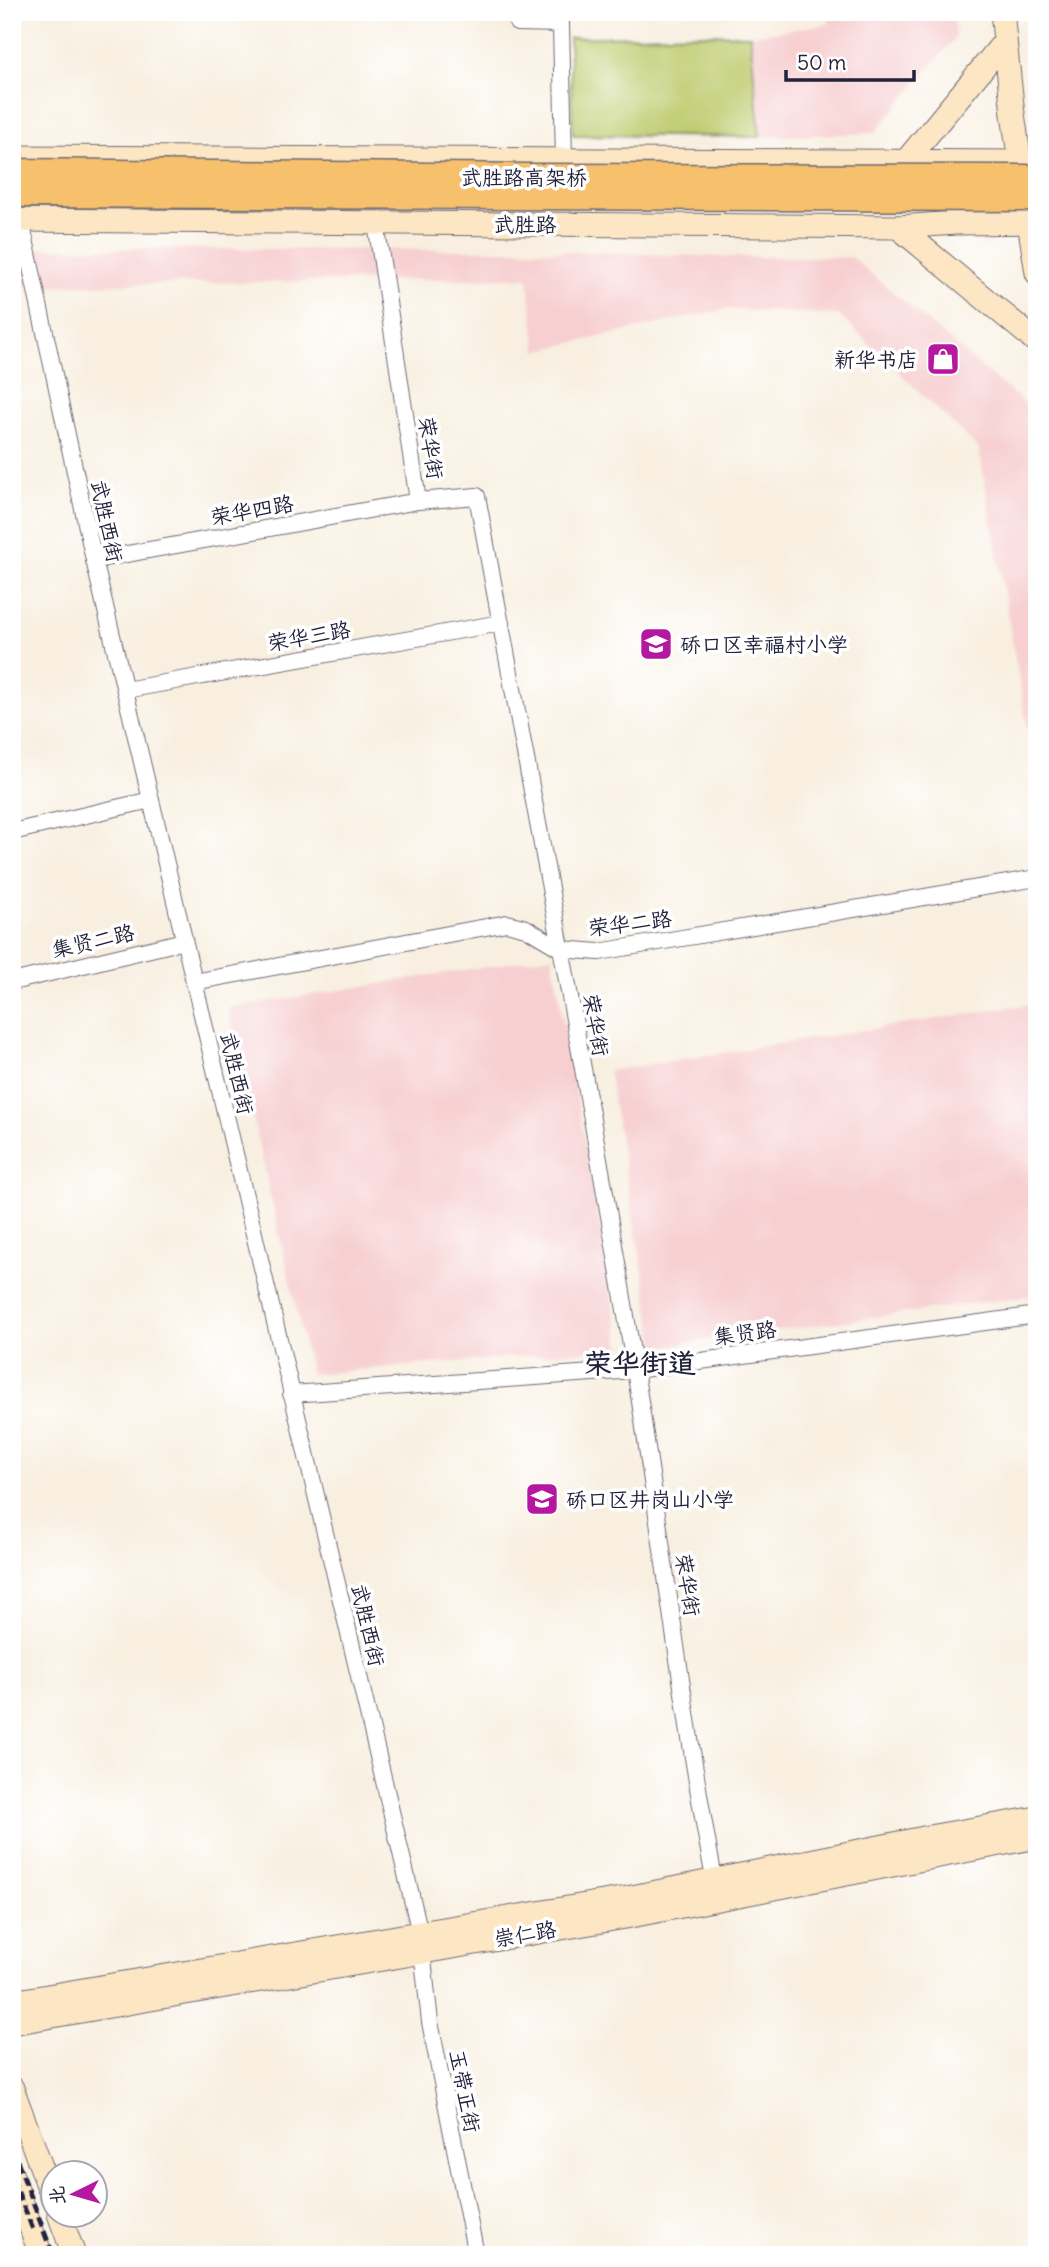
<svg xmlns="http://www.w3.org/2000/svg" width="1049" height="2267" font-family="Delius,'LXGW WenKai TC',sans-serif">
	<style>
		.built { fill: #f7cfd0 }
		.green { fill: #bdcb6d; stroke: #707654; stroke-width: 2 }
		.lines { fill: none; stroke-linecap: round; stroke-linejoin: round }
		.street-casing { stroke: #6d6a75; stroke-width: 18 }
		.secondary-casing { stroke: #6d6a75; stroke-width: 25 }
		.street { stroke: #fff; stroke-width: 16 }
		.secondary { stroke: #fce6c4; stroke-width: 23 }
		.rail { stroke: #22223b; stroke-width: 5; stroke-dasharray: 10 5; stroke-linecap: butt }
		.primary-bridge-casing { stroke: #6d6a75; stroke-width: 29; stroke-linecap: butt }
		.primary-bridge { stroke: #f7c06c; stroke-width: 26 }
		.labels { text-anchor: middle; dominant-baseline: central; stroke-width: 7; stroke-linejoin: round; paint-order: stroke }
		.street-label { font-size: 21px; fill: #22223b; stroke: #fff }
		.poi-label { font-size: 21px; fill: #22223b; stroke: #fff; text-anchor: start }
		.district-label { font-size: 28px; font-weight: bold; fill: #22223b; stroke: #fff }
	</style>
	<rect width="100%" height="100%" fill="#fff"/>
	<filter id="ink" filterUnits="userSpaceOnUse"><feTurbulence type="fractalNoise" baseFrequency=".0143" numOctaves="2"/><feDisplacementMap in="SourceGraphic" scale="14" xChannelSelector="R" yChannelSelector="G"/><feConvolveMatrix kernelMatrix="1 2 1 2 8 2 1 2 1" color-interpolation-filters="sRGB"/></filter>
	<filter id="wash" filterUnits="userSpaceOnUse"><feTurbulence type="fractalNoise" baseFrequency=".00686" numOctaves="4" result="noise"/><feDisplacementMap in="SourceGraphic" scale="28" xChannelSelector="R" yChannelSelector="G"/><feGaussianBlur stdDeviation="1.57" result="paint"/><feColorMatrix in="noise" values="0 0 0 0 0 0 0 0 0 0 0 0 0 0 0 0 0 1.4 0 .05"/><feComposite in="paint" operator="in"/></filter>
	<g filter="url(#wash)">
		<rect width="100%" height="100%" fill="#f8efe0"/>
		<g class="built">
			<path d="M828 12H953L956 37 874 133 760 137 750 35 829 24Z"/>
			<path d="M12 248 529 250 729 257H851L1030 408 1037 451V785L979 449 839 315 725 309 537 351 528 278 12 286Z"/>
			<path d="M552 956 621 1348 311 1374 228 1008Z"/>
			<path d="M1037 1003V1295L656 1347 608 1071Z"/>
		</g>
		<path class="green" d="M701 34 750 35 760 137 573 135 569 38Z"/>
	</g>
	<g filter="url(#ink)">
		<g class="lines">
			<defs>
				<g id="street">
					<path d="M517 12V23L561 24 564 160"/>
					<path d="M21 221 94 560 420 1933 430 2022 476 2255"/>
					<path d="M376 223 418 501 477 496C531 787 587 1078 635 1370 663 1543 683 1717 716 1889"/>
					<path d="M94 560 418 501"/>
					<path d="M125 690 501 623"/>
					<path d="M12 832 151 800"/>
					<path d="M12 982 184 941"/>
					<path d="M194 982 507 923 526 928 561 949 599 952 1037 878"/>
					<path d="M291 1394 635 1370 1037 1315"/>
				</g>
				<g id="secondary">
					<path d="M1002 12 1013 114 1022 176"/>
					<path d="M12 157 1037 162"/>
					<path d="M906 161 1005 41"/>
					<path d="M1027 210 1037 273"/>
					<path d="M12 220 898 227 956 223 1037 222"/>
					<path d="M898 227 1037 342"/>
					<path d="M12 2002 627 1898 929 1837 1037 1818"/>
					<path d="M12 2023 631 1916 1037 1837"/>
					<path d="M12 2088 52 2196"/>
					<path d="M12 2176 41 2255"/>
					<path d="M59 2214 74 2255"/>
				</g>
			</defs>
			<use href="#street" class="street-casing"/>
			<use href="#secondary" class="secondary-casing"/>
			<use href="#street" class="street"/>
			<use href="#secondary" class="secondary"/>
			<g class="rail">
				<path d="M12 2147 53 2255"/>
				<path d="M12 2178 34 2232"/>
			</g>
			<defs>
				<g id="primary-bridge">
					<path d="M12 172 532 177 1037 178"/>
					<path d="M12 194 1037 198"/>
				</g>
			</defs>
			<use href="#primary-bridge" class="primary-bridge-casing"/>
			<use href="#primary-bridge" class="primary-bridge"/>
		</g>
	</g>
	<defs>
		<symbol id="shop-square" viewBox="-11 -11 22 22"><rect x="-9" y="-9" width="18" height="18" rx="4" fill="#b5179e" stroke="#fff"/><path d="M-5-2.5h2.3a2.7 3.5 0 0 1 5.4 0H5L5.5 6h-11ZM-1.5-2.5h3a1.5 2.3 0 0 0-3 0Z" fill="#fff"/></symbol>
		<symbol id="school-square" viewBox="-11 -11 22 22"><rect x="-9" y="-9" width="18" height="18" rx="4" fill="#b5179e" stroke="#fff"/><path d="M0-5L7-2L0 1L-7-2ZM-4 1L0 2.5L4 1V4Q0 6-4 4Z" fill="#fff"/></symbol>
	</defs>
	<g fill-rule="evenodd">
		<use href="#shop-square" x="924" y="340" width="38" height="38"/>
		<use href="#school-square" x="637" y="625" width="38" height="38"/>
		<use href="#school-square" x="523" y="1480" width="38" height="38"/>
	</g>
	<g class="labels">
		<g class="street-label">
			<text x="524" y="177">武胜路高架桥</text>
			<text x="525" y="224">武胜路</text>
			<text transform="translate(431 448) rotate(81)">荣华街</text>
			<text transform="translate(252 510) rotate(-10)">荣华四路</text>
			<text transform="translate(107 521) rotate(78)">武胜西街</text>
			<text transform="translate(309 636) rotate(-10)">荣华三路</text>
			<text transform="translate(630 923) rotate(-7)">荣华二路</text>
			<text transform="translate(93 941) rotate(-13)">集贤二路</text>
			<text transform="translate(596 1025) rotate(80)">荣华街</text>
			<text transform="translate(237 1073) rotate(77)">武胜西街</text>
			<text transform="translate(745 1333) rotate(-8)">集贤路</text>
			<text transform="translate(688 1585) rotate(81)">荣华街</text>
			<text transform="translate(368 1625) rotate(77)">武胜西街</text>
			<text transform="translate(525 1934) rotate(-10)">崇仁路</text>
			<text transform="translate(465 2091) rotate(79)">玉带正街</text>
		</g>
		<g class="poi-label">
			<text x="918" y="359" text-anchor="end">新华书店</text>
			<text x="680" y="644">硚口区幸福村小学</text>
			<text x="566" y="1499">硚口区井岗山小学</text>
		</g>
		<g class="district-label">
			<text x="640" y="1363">荣华街道</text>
		</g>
	</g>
	<rect width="1049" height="2267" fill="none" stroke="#fff" stroke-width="42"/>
	<g transform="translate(74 2194) rotate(265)"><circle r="33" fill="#ffffff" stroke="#a7a7b1" stroke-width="2"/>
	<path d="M0-5L12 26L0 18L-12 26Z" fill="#b5179e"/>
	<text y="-10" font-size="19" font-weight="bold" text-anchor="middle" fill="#22223b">北</text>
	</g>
	<path d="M786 70v10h128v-10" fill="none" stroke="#22223b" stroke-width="3.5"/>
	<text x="797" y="70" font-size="21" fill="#22223b" stroke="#ffffff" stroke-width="5" paint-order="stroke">50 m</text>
</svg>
